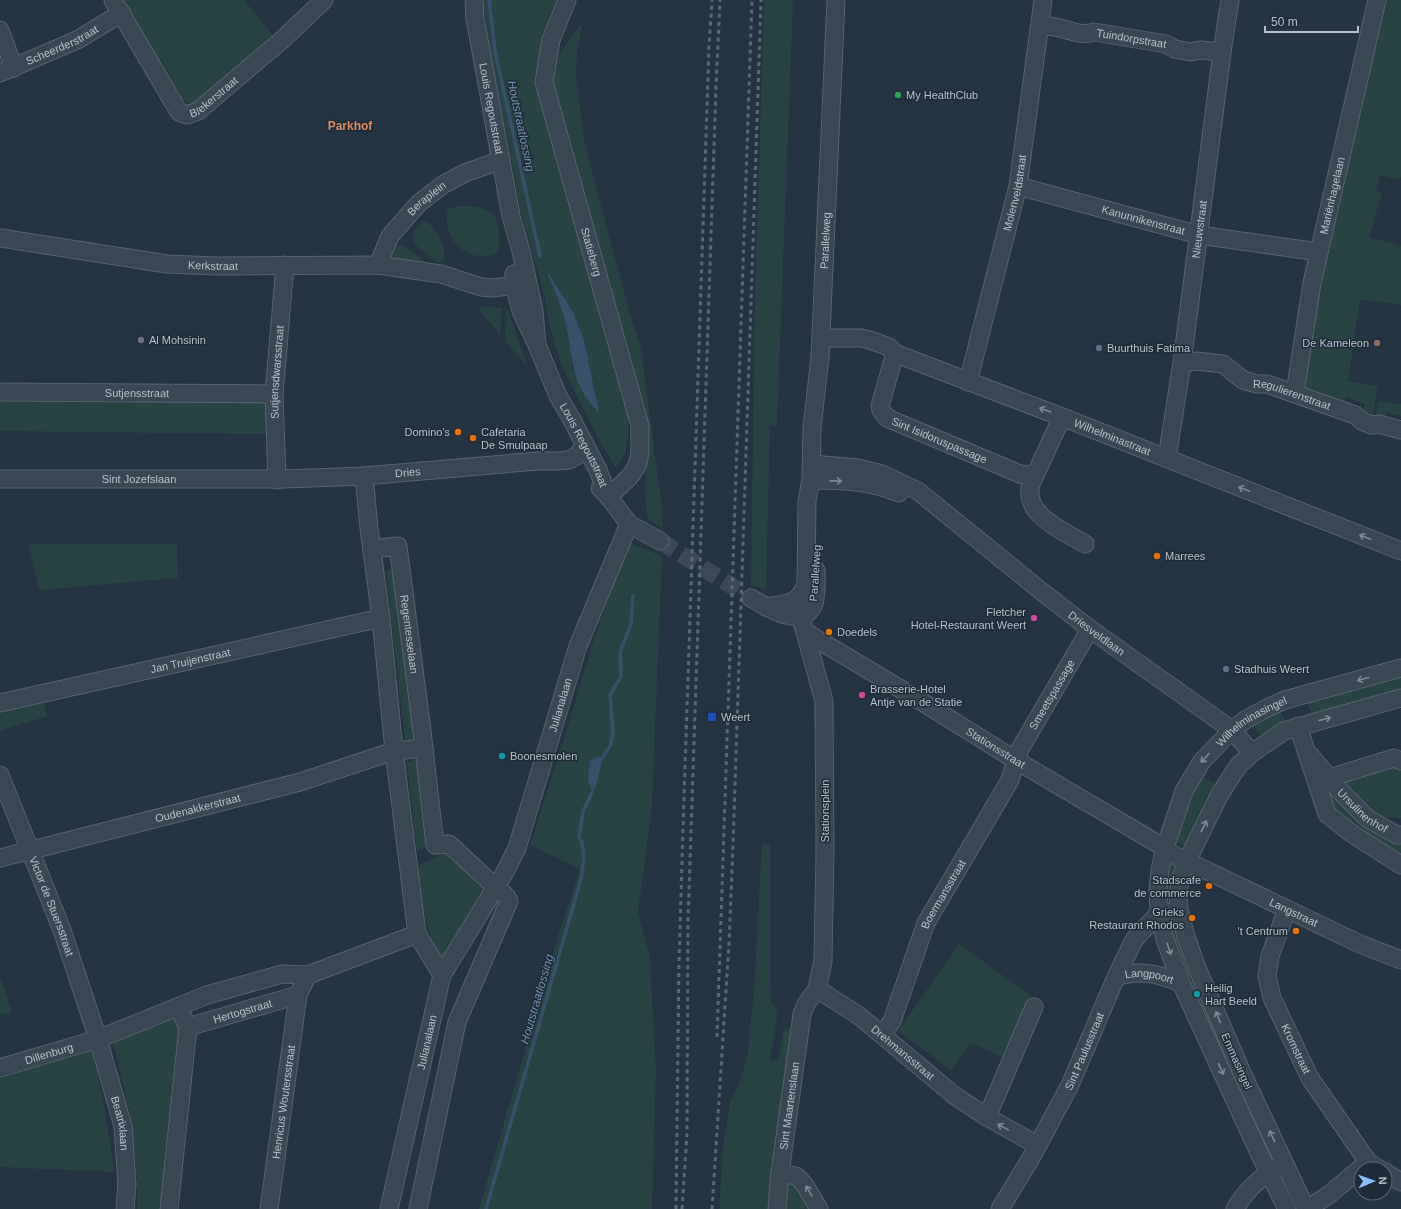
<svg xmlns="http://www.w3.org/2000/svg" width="1401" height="1209" font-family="Helvetica,sans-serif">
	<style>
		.green { fill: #274344; fill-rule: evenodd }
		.water { fill: #38516b }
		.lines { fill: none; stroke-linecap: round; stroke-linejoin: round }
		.stream { stroke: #38516b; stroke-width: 3.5 }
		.minor-tunnel { stroke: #3b4958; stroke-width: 17; stroke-dasharray: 17 8; stroke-linecap: butt }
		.minor-casing { stroke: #576470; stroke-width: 19 }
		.minor { stroke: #394653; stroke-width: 17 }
		.rail { stroke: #5b6a7a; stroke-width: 3; stroke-dasharray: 4 4; stroke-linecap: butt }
		.oneway { stroke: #7e8a96 }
		.leisure-dot { fill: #2e9e5b; stroke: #1e2b38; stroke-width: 1.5 }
		.worship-dot { fill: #6b7280; stroke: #1e2b38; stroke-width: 1.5 }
		.education-dot { fill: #8d6e63; stroke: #1e2b38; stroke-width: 1.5 }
		.service-dot { fill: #5c6f8a; stroke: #1e2b38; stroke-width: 1.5 }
		.food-dot { fill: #e8710a; stroke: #1e2b38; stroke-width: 1.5 }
		.hotel-dot { fill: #d1479c; stroke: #1e2b38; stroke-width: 1.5 }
		.transit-dot { fill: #1a4fb4; stroke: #1e2b38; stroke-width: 1.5 }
		.culture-dot { fill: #0f9aa8; stroke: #1e2b38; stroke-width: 1.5 }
		.labels { text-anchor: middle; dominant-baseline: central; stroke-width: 3; stroke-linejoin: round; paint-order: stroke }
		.street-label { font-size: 11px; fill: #b6c1cc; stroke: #1e2b38 }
		.poi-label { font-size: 11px; fill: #b6c1cc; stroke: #1e2b38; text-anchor: start }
		.neighbourhood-label { font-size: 12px; font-weight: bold; fill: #dc8c62; stroke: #1e2b38 }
		.water-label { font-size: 12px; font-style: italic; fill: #7594b1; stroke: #1e2b38 }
	</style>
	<rect width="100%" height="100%" fill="#253443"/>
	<g class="green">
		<path d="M121 0H244L276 39 204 99 192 105 184 101Z"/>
		<path d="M483 0H556L543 34 539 59 624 392C628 413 634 453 615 467L598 438 561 364 550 327 544 294 521 212 490 51ZM549 273 573 312 584 340 599 411 573 370 566 325Z"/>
		<path d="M764 0H793L777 426H770L766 590 751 585 755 294Z"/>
		<path d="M1386 0H1401V177L1398 180 1381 175 1376 191 1382 193 1369 237 1401 246V305L1360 299 1348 381 1378 386 1372 420 1361 415 1365 404 1346 397 1343 405 1307 392 1305 381 1322 270 1382 6Z"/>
		<path d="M582 23 577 52 576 78 585 145 629 311 641 348 661 502 663 529 648 519 646 507 645 466 553 89C550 63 567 42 582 23Z"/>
		<path d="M459 206C471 206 482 205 492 213 499 218 504 251 494 255 491 256 487 256 484 256 460 258 443 233 447 210L450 208Z"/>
		<path d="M424 221C436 225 448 250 443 262L439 263 414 244C411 235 415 225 424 221Z"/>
		<path d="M401 244 423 260 424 263 405 259H392L397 245Z"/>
		<path d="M481 306 502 308 500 334 480 312Z"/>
		<path d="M506 310H508L528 367 505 341Z"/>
		<path d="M0 396 268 400 267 434 0 431Z"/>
		<path d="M1378 401 1401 404V416L1386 412 1383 420 1376 416Z"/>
		<path d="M28 544H177L178 578 39 590Z"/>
		<path d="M631 544 662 556 652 805 638 912 650 957 656 1071 652 1209H479L557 940 580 869 530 845 565 736 594 639 622 560ZM603 757 596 786 592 793 588 780Z"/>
		<path d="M398 567 421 744 406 747 386 571Z"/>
		<path d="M1401 672V692L1312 718 1306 698Z"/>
		<path d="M43 701 47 716 0 731V711Z"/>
		<path d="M1278 707 1287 725C1276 730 1257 745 1254 724Z"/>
		<path d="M423 758 431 843 417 852 407 762Z"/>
		<path d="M1398 765 1401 770V818L1382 817 1374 814 1351 794 1345 782Z"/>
		<path d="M1200 775 1220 788 1187 848 1172 840 1190 794Z"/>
		<path d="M1333 792C1348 816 1374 837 1401 845V862L1360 836 1364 829 1335 809H1333L1328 794Z"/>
		<path d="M762 843 770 845V981L771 1001 778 1011 770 1060 778 1061 784 1027 794 1029 771 1209H719L723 1148 730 1102 739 1085 747 1057 754 992Z"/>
		<path d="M444 853 448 854 488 895 445 961C442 955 438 950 435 945 424 927 420 887 418 866Z"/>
		<path d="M1166 860 1180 866 1171 895 1164 894Z"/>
		<path d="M1175 923 1194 976 1184 980 1165 928Z"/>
		<path d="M959 944 1034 998 1009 1060 970 1043 951 1070 898 1031Z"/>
		<path d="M0 979H1L12 1012 0 1015Z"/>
		<path d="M1195 980 1203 998 1194 1002 1186 984Z"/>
		<path d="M1205 1003 1239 1075 1230 1080 1197 1007Z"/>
		<path d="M173 1019 183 1033 163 1209H137C137 1196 137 1182 136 1169 134 1126 124 1082 112 1041Z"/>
		<path d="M92 1049 104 1105 113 1162 114 1172 0 1167V1074Z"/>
		<path d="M786 1184C796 1185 802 1201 807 1209H784Z"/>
	</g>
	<g class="water">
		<path d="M548 272 573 312 584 340 599 412C571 386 573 359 566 325 562 308 555 292 548 275Z"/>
		<path d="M598 757H603L596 786 592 793 588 780 590 761Z"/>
	</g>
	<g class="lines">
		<g class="stream">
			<path d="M489 0 495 51 540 256"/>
			<path d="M603 757 611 744 613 731 610 695 621 676 620 652 631 624 633 596"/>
			<path d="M486 1209 581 879 584 857 582 842 579 838 583 811 592 793"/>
		</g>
		<path class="minor-tunnel" d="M660 541 751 598"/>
		<defs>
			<g id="minor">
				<path id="s1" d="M113 0 179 112 187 115 198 111 282 40 324 0"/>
				<path id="s2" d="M474 0 475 18 511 216 521 251 534 311 537 345"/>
				<path id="s3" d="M567 0 551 40 544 82 640 426C639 436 641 448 639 458 636 475 621 485 608 496"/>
				<path id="s4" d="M1040 26C1046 26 1053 26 1060 28 1072 31 1082 36 1094 32L1166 44 1175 49 1191 52 1200 50 1222 52"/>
				<path d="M0 30 14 68"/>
				<path id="s5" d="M0 73 77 40 122 13"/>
				<path id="s6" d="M1018 186 1199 235 1319 252"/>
				<path id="s7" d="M0 238 167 264 217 266 378 265 441 274 481 287 493 288 516 285 529 288"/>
				<path id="s8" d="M378 265 390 236 419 203 444 184 465 173 501 160"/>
				<path id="s9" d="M514 274 517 296 521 311 537 345 558 396 571 418 598 470 608 496"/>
				<path id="s10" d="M821 338H861L870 340 889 347 895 353 902 356 1062 417 1401 551"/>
				<path id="s11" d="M895 353 880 406 881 410 887 418 1020 474 1034 476"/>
				<path id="s12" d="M1182 363 1197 361 1223 364 1243 380 1257 384H1267L1355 415 1362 421 1371 425 1379 424 1401 430"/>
				<path id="s13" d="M968 382 1018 186 1043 0"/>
				<path id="s14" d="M0 392 274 394"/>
				<path id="s15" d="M1295 393 1312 283 1377 0"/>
				<path d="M1062 417 1031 484C1022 515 1064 531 1085 544"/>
				<path id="s16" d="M1167 458 1182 363 1222 52 1230 0"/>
				<path id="s17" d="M812 464 858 468 882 474 918 491 1041 591 1090 629 1232 730 1252 753"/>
				<path d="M364 476 369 528 381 618 394 751 417 934 442 975"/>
				<path id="s18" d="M0 479H284L364 476 538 461H556L569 460 578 455 584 445"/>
				<path id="s19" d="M277 480 274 394 285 265"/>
				<path d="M811 480C845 481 867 480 899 493"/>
				<path d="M600 488 608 496 629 524 660 541"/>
				<path id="s20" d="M372 549 398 546 422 731 435 845 449 844 491 883 506 896 509 901 457 1022 418 1209"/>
				<path d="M751 598C766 607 804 631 814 604 817 594 816 580 816 570"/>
				<path id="s21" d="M766 607C785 604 799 605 806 584L807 501 811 480 812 428 820 357 836 0"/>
				<path id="s22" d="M805 632 924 703 1017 761 1165 848 1172 854 1360 944 1401 960"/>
				<path id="s23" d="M0 703 381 618"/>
				<path d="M1298 726 1327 814 1351 833 1401 865"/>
				<path id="s24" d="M1310 755 1340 791 1368 819 1397 835H1401"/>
				<path id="s25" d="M0 775 62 930 98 1039 123 1126 127 1184 125 1209"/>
				<path d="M1329 778 1394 758 1401 761"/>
				<path id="s26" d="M0 858 300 782 394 751 424 748"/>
				<path id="s27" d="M1287 909 1270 956 1267 976 1272 998 1310 1078 1368 1162 1379 1169"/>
				<path id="s28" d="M1116 977C1141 969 1158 974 1181 983"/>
				<path id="s29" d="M817 989 858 1015 955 1096 987 1117 1037 1145"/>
				<path id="s30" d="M183 1017 188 1027 298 995"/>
				<path id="s31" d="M883 1034 892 1021 926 923 1010 780 1020 749 1090 629"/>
				<path id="s32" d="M0 1068 98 1039 207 995 282 974 308 975 417 934"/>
				<path d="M987 1117 1034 1007"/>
				<path d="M1385 1172 1401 1182"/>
				<path d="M780 1173 796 1176 804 1184 819 1209"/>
				<path d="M169 1209 188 1027"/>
				<path id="s33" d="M269 1209 298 995 308 975"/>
				<path id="s34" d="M389 1209 442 975 505 872 517 848 578 646 629 524"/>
				<path id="s35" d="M777 1209 780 1173 802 1014 806 1004 817 989 823 961 825 850 824 711V701L796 600"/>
				<path id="s36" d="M1000 1209 1031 1158 1070 1085 1116 977 1134 940 1159 913 1167 912"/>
				<path d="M1235 1209C1246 1190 1259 1178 1278 1167"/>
				<path id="s37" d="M1287 1209 1260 1155 1181 983 1165 939 1159 913 1158 890 1160 870 1165 848 1184 791 1202 761 1232 730 1245 720 1267 708 1285 700 1401 668"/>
				<path d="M1306 1209 1243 1075 1197 968 1186 937 1179 909 1178 895 1180 880 1187 861 1220 794 1238 766 1252 753 1284 731 1401 698"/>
				<path d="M1307 1209 1330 1194 1368 1162"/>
			</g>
		</defs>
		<use href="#minor" class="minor-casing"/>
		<use href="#minor" class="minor"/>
		<g class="rail">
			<path d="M717 1037 752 0"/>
			<path d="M676 1209 679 962 683 828 709 46 712 0"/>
			<path d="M682 1209 687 1134 688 921 716 87 720 0"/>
			<path d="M712 1209 729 944 733 846 761 0"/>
		</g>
	</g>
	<defs><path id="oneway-shaft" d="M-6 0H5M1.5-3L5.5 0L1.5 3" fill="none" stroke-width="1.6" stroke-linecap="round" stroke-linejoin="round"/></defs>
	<g class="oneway">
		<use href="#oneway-shaft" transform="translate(1045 410) rotate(-160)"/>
		<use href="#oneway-shaft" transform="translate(836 481) rotate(1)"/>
		<use href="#oneway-shaft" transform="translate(1244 489) rotate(-158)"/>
		<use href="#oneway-shaft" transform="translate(1365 537) rotate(-158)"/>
		<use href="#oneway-shaft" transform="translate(1363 679) rotate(165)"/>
		<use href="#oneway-shaft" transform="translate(1325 719) rotate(-15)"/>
		<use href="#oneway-shaft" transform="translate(1205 758) rotate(132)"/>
		<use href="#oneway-shaft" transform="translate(1204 826) rotate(-64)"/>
		<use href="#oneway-shaft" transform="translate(1169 949) rotate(72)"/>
		<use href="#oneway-shaft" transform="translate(1218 1017) rotate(-113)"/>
		<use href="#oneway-shaft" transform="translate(1221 1069) rotate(65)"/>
		<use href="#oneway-shaft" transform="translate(1003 1127) rotate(-151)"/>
		<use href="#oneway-shaft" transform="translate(1272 1136) rotate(-115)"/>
		<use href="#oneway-shaft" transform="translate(809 1191) rotate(-121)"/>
	</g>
	<circle class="leisure-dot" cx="898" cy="95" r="4"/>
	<circle class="worship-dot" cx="141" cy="340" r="4"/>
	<circle class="education-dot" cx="1377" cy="343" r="4"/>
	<g class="service-dot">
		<circle cx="1099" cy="348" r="4"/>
		<circle cx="1226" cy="669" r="4"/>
	</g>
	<g class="food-dot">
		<circle cx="458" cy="432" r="4"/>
		<circle cx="473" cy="438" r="4"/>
		<circle cx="1157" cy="556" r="4"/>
		<circle cx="829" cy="632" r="4"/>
		<circle cx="1209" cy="886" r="4"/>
		<circle cx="1192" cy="918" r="4"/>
		<circle cx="1296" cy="931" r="4"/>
	</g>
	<g class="hotel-dot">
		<circle cx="1034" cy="618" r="4"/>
		<circle cx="862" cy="695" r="4"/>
	</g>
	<rect class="transit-dot" x="707" y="712" width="10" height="10" rx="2"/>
	<g class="culture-dot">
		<circle cx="502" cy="756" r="4"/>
		<circle cx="1197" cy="994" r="4"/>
	</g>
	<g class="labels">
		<g class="street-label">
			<text stroke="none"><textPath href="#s4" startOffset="93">Tuindorpstraat</textPath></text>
			<text stroke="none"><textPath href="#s5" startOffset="68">Scheerderstraat</textPath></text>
			<text stroke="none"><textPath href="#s1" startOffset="171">Blekerstraat</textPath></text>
			<text stroke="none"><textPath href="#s2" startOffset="110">Louis Regoutstraat</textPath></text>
			<text stroke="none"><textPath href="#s13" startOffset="195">Molenveldstraat</textPath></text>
			<text stroke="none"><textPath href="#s15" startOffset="201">Mariënhagelaan</textPath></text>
			<text stroke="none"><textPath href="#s8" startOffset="84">Beraplein</textPath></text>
			<text stroke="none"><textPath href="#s6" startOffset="130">Kanunnikenstraat</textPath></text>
			<text stroke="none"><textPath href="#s16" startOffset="231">Nieuwstraat</textPath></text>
			<text stroke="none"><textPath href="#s21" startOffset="394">Parallelweg</textPath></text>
			<text stroke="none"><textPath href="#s3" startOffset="262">Statieberg</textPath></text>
			<text stroke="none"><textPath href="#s7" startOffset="215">Kerkstraat</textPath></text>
			<text stroke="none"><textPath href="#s19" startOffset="108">Sutjensdwarsstraat</textPath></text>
			<text stroke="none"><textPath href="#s14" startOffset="137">Sutjensstraat</textPath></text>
			<text stroke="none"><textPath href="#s12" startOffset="118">Regulierenstraat</textPath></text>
			<text stroke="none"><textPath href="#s10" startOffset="311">Wilhelminastraat</textPath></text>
			<text stroke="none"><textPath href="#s11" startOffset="126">Sint Isidoruspassage</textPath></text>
			<text stroke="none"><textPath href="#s9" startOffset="186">Louis Regoutstraat</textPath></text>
			<text stroke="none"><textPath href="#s18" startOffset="408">Dries</textPath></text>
			<text stroke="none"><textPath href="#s18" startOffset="139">Sint Jozefslaan</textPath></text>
			<text transform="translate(815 573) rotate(-86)">Parallelweg</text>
			<text stroke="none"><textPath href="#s17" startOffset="339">Driesveldlaan</textPath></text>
			<text stroke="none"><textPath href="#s20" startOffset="115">Regentesselaan</textPath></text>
			<text stroke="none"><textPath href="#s23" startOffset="195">Jan Truijenstraat</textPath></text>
			<text stroke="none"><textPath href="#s31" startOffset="381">Smeetspassage</textPath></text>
			<text stroke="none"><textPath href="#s34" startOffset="537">Julianalaan</textPath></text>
			<text stroke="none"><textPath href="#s37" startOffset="548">Wilhelminasingel</textPath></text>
			<text stroke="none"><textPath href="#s22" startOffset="223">Stationsstraat</textPath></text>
			<text stroke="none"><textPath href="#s26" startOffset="204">Oudenakkerstraat</textPath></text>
			<text stroke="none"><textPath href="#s24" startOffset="77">Ursulinenhof</textPath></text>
			<text transform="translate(825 811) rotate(-90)">Stationsplein</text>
			<text stroke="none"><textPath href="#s31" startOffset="153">Boermansstraat</textPath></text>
			<text stroke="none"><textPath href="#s25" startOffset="141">Victor de Stuersstraat</textPath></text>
			<text stroke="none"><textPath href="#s22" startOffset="564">Langstraat</textPath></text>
			<text stroke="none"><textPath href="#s28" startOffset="34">Langpoort</textPath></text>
			<text stroke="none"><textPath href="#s30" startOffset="68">Hertogstraat</textPath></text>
			<text stroke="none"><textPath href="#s34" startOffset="171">Julianalaan</textPath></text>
			<text stroke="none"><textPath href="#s27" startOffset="149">Kromstraat</textPath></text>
			<text stroke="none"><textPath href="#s29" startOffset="107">Drehmansstraat</textPath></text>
			<text stroke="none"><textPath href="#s36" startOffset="179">Sint Paulusstraat</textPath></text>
			<text stroke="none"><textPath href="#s32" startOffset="51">Dillenburg</textPath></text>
			<text transform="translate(1237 1061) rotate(66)">Emmasingel</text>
			<text stroke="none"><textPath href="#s33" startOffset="108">Henricus Woutersstraat</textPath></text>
			<text stroke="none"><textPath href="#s35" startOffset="104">Sint Maartenslaan</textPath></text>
			<text stroke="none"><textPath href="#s25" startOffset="369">Beatrixlaan</textPath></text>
		</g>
		<g class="poi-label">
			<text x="906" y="95">My HealthClub</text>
			<text x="149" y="340">Al Mohsinin</text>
			<text x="1369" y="343" text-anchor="end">De Kameleon</text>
			<text x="1107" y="348">Buurthuis Fatima</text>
			<text x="450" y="432" text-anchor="end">Domino's</text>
			<text x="481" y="432">Cafetaria<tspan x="481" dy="13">De Smulpaap</tspan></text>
			<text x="1165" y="556">Marrees</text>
			<text x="1026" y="612" text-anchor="end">Fletcher<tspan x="1026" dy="13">Hotel-Restaurant Weert</tspan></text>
			<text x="837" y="632">Doedels</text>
			<text x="1234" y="669">Stadhuis Weert</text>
			<text x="870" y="689">Brasserie-Hotel<tspan x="870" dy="13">Antje van de Statie</tspan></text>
			<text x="721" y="717">Weert</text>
			<text x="510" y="756">Boonesmolen</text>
			<text x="1201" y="880" text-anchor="end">Stadscafe<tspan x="1201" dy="13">de commerce</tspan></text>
			<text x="1184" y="912" text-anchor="end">Grieks<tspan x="1184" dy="13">Restaurant Rhodos</tspan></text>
			<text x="1288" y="931" text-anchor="end">'t Centrum</text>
			<text x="1205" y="988">Heilig<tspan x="1205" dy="13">Hart Beeld</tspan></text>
		</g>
		<g class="neighbourhood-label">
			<text x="350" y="126">Parkhof</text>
		</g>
		<g class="water-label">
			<text transform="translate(521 126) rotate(78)">Houtstraatlossing</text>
			<text transform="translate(537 999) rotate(-74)">Houtstraatlossing</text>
		</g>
	</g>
	<g transform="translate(1373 1181) rotate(88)"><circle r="19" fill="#1e2b38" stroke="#5b6773"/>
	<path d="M0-3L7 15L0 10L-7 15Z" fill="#8ac1fe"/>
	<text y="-6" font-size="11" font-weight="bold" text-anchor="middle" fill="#b6c1cc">N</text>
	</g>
	<path d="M1265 26v6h93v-6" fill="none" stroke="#b6c1cc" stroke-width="2"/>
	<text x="1271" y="26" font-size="12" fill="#b6c1cc" stroke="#1e2b38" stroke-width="3" paint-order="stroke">50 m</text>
</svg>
